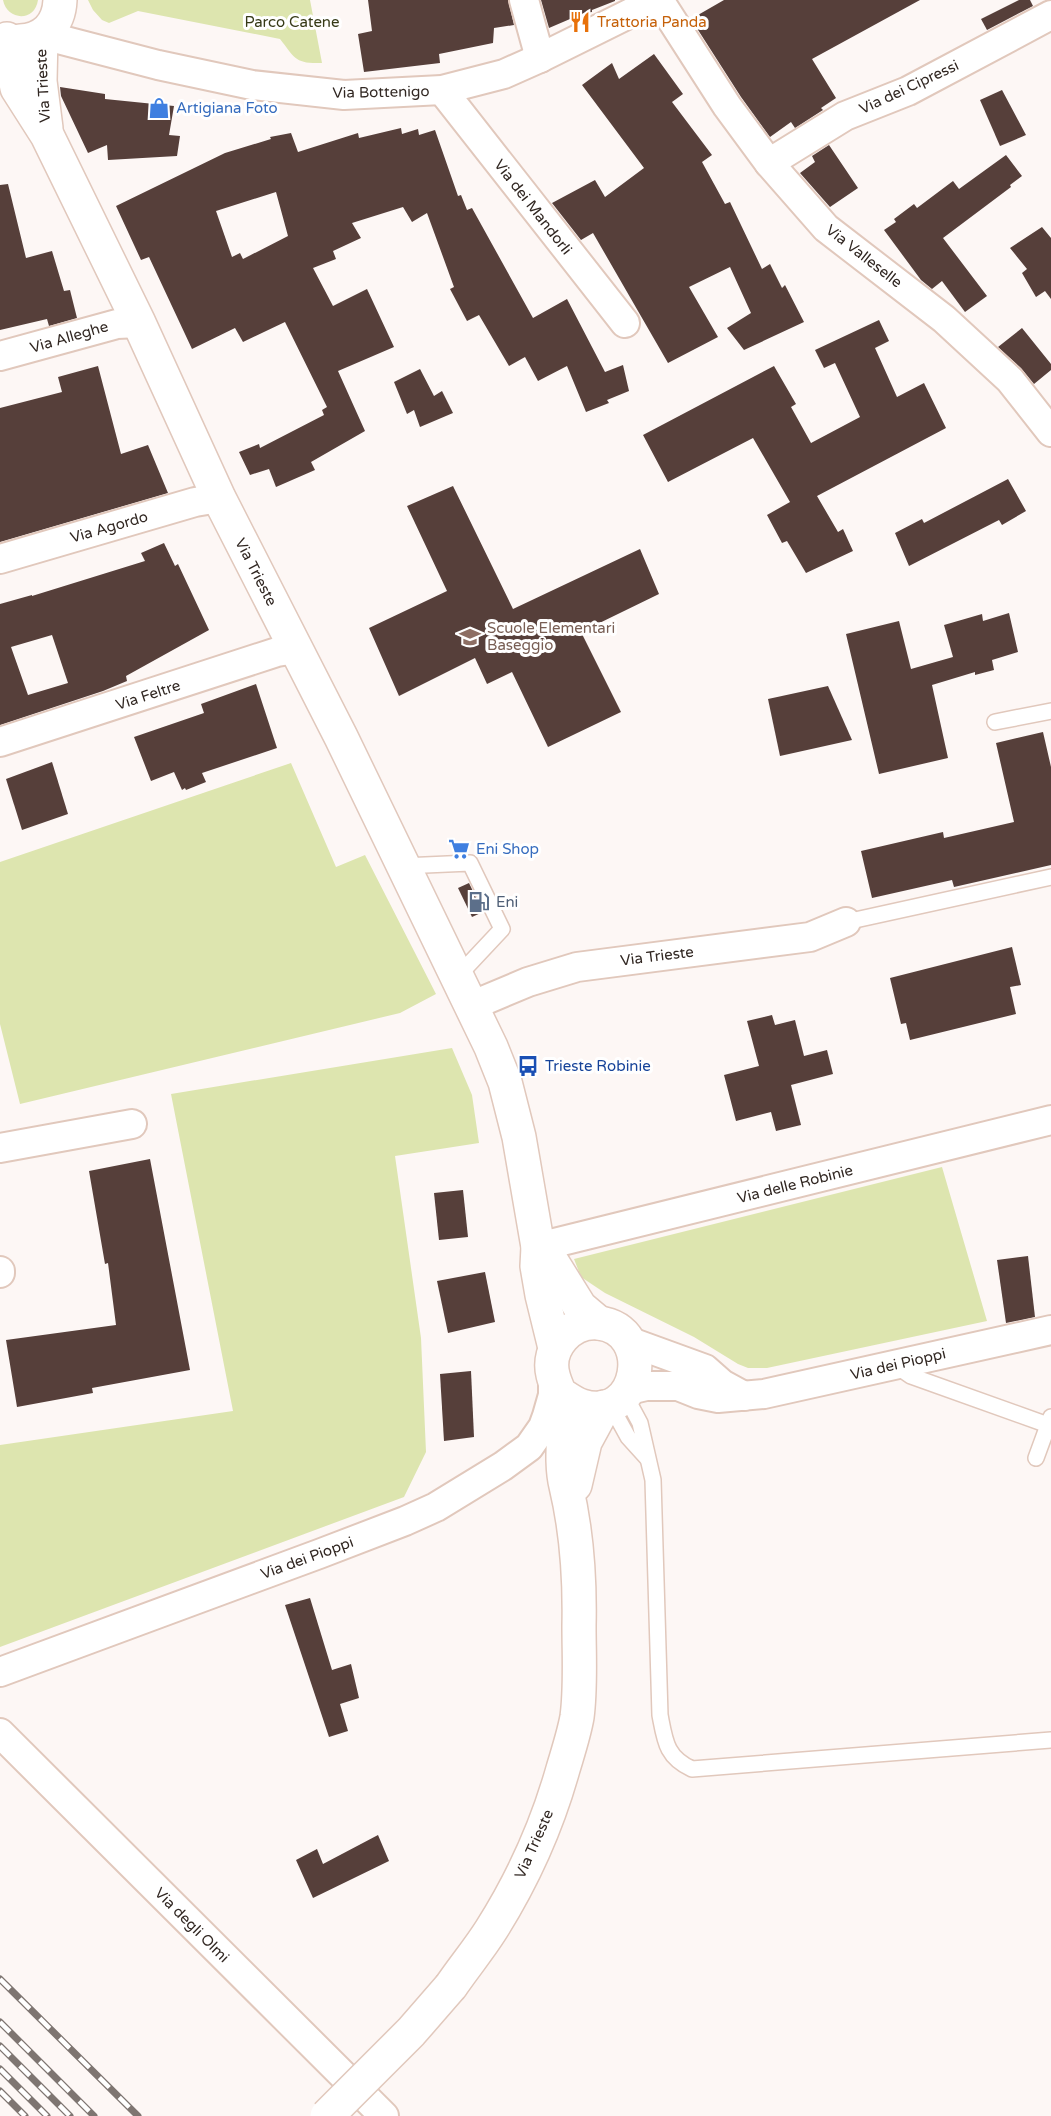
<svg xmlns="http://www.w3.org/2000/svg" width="1051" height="2116" font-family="'Varela Round',sans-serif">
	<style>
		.green { fill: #dde5af }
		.building { fill: #563f3a; fill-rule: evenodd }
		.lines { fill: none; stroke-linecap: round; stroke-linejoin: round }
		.service-casing { stroke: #e1c8bc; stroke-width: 18 }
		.minor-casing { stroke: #e1c8bc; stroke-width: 32 }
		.tertiary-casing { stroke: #e1c8bc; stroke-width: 36 }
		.service { stroke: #fff; stroke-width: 15 }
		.minor { stroke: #fff; stroke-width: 28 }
		.tertiary { stroke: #fff; stroke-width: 33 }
		.rail-casing { stroke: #7e7571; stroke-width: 7 }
		.rail { stroke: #fff; stroke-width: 4.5; stroke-dasharray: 14; stroke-linecap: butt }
		.tertiary-bridge-casing { stroke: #e1c8bc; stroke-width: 36; stroke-linecap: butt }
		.tertiary-bridge { stroke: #fff; stroke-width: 33 }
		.labels { text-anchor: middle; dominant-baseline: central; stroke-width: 6; stroke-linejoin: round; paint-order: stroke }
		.park-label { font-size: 15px; fill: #363a17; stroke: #fff }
		.food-label { font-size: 15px; fill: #c56008; stroke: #fff; text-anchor: start }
		.street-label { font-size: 15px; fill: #312722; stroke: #fff }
		.shop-label { font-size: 15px; fill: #366cbe; stroke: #fff; text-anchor: start }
		.education-label { font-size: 15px; fill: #785e54; stroke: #fff; text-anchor: start }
		.service-label { font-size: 15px; fill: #4e5e75; stroke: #fff; text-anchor: start }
		.transit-label { font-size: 15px; fill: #164399; stroke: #fff; text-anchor: start }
	</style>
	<rect width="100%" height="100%" fill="#fdf7f5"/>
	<g class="green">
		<path d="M3 0H38C35 22 7 21 3 0Z"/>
		<path d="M88 0H310L322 63C295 64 295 58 280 39L138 11 109 23 102 20 93 10Z"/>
		<path d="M291 763 336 867 365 855 436 994 400 1013 20 1104 0 1024V862Z"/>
		<path d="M452 1048 472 1095 479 1143 395 1156 421 1338 426 1452 404 1497 0 1647V1445L233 1411 171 1094Z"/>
		<path d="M942 1167 987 1321 767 1368H748L738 1364 694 1337 605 1293 581 1277 574 1259Z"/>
	</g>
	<g class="building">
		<path d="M368 0H508L514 25 494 28 493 43 439 54 440 63 364 72 358 34 372 31Z"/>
		<path d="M541 0H615V1L592 10V12L584 13 549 28Z"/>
		<path d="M724 0H920L812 59 836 98 821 108 823 110 795 128 791 122 770 137 741 97 691 19Z"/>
		<path d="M1019 0H1030L1033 6 987 30 981 19Z"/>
		<path d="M654 54 683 94 672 102 712 155 702 162 725 204 730 202 762 269 770 264 782 288 785 285 804 322 744 350 727 328 751 313 730 267 689 287 718 337 668 363 593 233 581 240 552 203 595 180 605 197 644 168 582 85 612 63 619 79Z"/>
		<path d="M60 87 105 94V99L174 106 169 135 180 136 177 156 108 160 107 145 88 153 61 96Z"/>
		<path d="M1002 90 1026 135 1000 146 980 100Z"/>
		<path d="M401 128 402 134 418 129 419 135 435 130 458 196 461 195 467 210 472 208 533 318 567 299 605 372 623 365 629 391 607 400 609 403 586 412 567 366 538 381 525 357 509 366 479 315 467 321 450 289 454 287 427 213 412 222 403 207 352 223 361 238 333 251 336 259 313 268 333 306 367 289 394 347 338 371 365 431 311 462 315 470 276 487 269 469 250 475 239 452 259 444 260 448 324 415 322 410 327 407 285 322 243 342 235 328 192 349 149 257 141 260 116 206 225 153 271 139 270 137 291 133 298 152 358 133 359 138ZM276 192 288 236 243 259 240 253 232 257 216 211Z"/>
		<path d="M829 145 858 188 830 207 800 173 815 162 812 156Z"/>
		<path d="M1006 155 1022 176 1010 185 1011 187 943 238 987 296 965 312 942 281 932 289 921 280 884 230 896 222 894 219 914 204 917 208 953 181 959 189Z"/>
		<path d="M8 184 26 258 52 251 64 291 70 290 77 318 49 326 47 319 0 330V185Z"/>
		<path d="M1042 227 1051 238V299L1045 291 1036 297 1022 273 1027 269 1010 248Z"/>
		<path d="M879 320 889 341 875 348 897 397 924 383 946 428 817 496 838 532 843 529 853 551 806 573 787 541 782 543 767 515 790 502 753 438 668 482 643 435 774 366 796 404 791 407 811 443 860 417 835 363 824 368 815 350Z"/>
		<path d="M1022 328 1051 364V370L1034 384 1021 368 998 347Z"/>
		<path d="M98 366 121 454 148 445 168 493 0 542V408L62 392 58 377Z"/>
		<path d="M420 369 434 396 442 391 453 413 420 427 414 410 407 414 394 382Z"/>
		<path d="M1008 479 1026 511 1002 525 999 520 909 566 895 533 922 519 924 523Z"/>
		<path d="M453 486 513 609 640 549 659 594 581 632 621 712 548 747 512 672 487 684 475 658 399 696 369 628 447 591 407 506Z"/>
		<path d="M164 543 175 566 178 564 209 630 126 676 127 681 103 691 0 725V604L32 595V596L145 561 141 553ZM52 635 68 683 28 695 11 647Z"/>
		<path d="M1009 613 1018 652 992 660 994 670 975 675V672L932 685 948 758 879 774 846 634 899 621 911 669 953 657 944 625 982 614 983 621Z"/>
		<path d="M256 684 277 748 202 773 206 782 186 790 185 788 182 790 174 772 151 781 134 737 204 713 201 704Z"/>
		<path d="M828 686 852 740 780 756 768 699Z"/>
		<path d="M1043 732 1051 767V865L954 887 952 880 872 898 861 851 943 832 944 838 1014 822 996 743Z"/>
		<path d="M52 762 68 814 22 830 6 779Z"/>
		<path d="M469 883 483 912 472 917 458 888Z"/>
		<path d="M1012 947 1021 985 1010 987 1016 1014 910 1040 906 1023 901 1024 890 978Z"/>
		<path d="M772 1015 775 1025 795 1020 804 1056 827 1050 833 1074 791 1085 801 1125 776 1131 771 1112 736 1121 724 1075 759 1066 747 1021Z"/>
		<path d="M150 1159 190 1370 92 1388 93 1393 17 1407 6 1340 116 1325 108 1263 105 1264 89 1171Z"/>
		<path d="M463 1190 468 1237 439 1240 434 1193Z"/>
		<path d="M1028 1256 1035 1317 1006 1323 997 1260Z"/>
		<path d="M485 1272 495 1322 448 1333 437 1281Z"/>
		<path d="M471 1371 474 1437 444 1441 440 1374Z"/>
		<path d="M310 1598 332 1670 351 1664 359 1698 340 1704 348 1731 329 1737 285 1605Z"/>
		<path d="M378 1835 389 1861 313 1898 296 1860 317 1849 323 1864Z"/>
	</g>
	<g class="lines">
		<defs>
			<g id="service">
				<path d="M995 722 1051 711"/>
				<path d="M403 866 470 863 502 929 457 977"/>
				<path d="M846 922 1051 877"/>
				<path d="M895 1365 911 1376 1048 1425"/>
				<path d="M625 1395 640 1423 653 1480 660 1715C665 1741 666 1757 692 1769L1051 1740"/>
				<path d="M611 1406 628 1437 647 1458"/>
				<path d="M1036 1458 1051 1417"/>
			</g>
			<g id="minor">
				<path d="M524 0 540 58"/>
				<path d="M659 0 727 106 769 163 826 228 944 319 1010 380 1051 432"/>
				<path d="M47 31 58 39 158 65 252 85 344 95 442 90 504 74 540 58 657 0"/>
				<path d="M442 90 625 323"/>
				<path d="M769 163 845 116 908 91 1051 15"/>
				<path d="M0 356 117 324 139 323"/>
				<path d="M0 559 195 502 219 498"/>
				<path d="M0 742 277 652 296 649"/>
				<path d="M471 1006 528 982 577 967 810 937 846 922"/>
				<path d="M0 1148 132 1124"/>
				<path d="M538 1247 1051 1120"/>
				<path d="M0 1271V1273"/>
				<path d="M628 1341 705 1369 722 1384 744 1396"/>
				<path d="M629 1390 646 1386H678L698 1394 718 1398 764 1394 1051 1330"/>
				<path d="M0 1672 319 1554 405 1521 436 1507 503 1466 529 1447 543 1427 547 1416 553 1395V1377"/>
				<path d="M0 1733 384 2116"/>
			</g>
			<g id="tertiary">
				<path d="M41 36 40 81 46 128"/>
				<path d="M7 39 17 88 47 135 139 323 219 498 341 737 491 1047 505 1082 519 1137 538 1247 537 1266 542 1295 555 1348"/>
				<path d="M20 41C44 40 59 24 60 0"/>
				<path d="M538 1247 552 1262 580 1307 599 1323"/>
				<path d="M575 1485 585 1442 604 1407"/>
				<path d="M451 1986C464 1967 479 1949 491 1930 522 1881 547 1826 563 1769 568 1752 574 1734 577 1717 581 1687 579 1656 579 1626 580 1580 577 1532 566 1486 560 1461 565 1435 564 1410 563 1396 556 1388 553 1375 546 1348 570 1320 599 1323 656 1330 641 1424 582 1406 575 1404 568 1399 562 1395"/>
			</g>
		</defs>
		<use href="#service" class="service-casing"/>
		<use href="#minor" class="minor-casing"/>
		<use href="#tertiary" class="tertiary-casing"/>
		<use href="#service" class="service"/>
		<use href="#minor" class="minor"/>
		<use href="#tertiary" class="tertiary"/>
		<defs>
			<g id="rail">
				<path d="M0 1979 138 2116"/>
				<path d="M0 2022 94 2116"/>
				<path d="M0 2046 70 2116"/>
				<path d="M0 2069 47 2116"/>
				<path d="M0 2091 25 2116"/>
			</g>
		</defs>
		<use href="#rail" class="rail-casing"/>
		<use href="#rail" class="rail"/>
		<defs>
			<path id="tertiary-bridge" d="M327 2116 411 2032 451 1986"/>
		</defs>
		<use href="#tertiary-bridge" class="tertiary-bridge-casing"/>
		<use href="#tertiary-bridge" class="tertiary-bridge"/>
	</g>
	<defs>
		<symbol id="restaurant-bare" viewBox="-9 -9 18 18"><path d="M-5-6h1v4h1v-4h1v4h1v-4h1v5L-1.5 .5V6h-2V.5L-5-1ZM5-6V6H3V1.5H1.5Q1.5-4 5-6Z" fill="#e8710a" stroke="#fff" stroke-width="2.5" paint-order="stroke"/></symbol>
		<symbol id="shop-bare" viewBox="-9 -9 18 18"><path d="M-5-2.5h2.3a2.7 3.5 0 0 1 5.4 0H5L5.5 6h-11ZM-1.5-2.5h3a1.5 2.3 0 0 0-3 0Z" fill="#3f7fe0" stroke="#fff" stroke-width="2.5" paint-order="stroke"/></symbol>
		<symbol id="school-bare" viewBox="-9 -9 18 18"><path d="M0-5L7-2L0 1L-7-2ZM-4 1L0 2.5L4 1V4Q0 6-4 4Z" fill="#8d6e63" stroke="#fff" stroke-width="2.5" paint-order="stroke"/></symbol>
		<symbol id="supermarket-bare" viewBox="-9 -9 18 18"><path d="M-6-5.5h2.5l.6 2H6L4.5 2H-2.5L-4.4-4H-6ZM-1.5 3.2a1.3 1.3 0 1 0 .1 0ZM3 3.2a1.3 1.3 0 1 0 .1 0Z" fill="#3f7fe0" stroke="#fff" stroke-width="2.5" paint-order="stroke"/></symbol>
		<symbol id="fuel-bare" viewBox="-9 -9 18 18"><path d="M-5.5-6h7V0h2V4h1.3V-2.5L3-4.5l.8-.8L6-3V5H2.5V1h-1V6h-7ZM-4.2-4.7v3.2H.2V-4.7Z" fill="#5c6f8a" stroke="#fff" stroke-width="2.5" paint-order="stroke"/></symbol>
		<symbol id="bus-bare" viewBox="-9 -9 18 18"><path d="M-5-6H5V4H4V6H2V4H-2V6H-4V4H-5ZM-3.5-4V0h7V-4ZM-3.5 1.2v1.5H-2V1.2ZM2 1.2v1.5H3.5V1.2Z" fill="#1a4fb4" stroke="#fff" stroke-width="2.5" paint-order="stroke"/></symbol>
	</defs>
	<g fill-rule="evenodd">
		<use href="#restaurant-bare" x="565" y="7" width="30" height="30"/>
		<use href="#shop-bare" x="144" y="93" width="30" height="30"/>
		<use href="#school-bare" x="455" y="622" width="30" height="30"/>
		<use href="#supermarket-bare" x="444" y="834" width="30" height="30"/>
		<use href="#fuel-bare" x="464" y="887" width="30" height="30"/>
		<use href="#bus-bare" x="513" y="1051" width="30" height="30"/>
	</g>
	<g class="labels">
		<g class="park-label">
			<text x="292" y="22">Parco Catene</text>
		</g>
		<g class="food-label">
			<text x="597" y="22">Trattoria Panda</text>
		</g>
		<g class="street-label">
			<text transform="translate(43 86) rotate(-93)">Via Trieste</text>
			<text transform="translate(909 87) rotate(-25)">Via dei Cipressi</text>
			<text transform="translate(381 92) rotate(-1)">Via Bottenigo</text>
			<text transform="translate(533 207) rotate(52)">Via dei Mandorli</text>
			<text transform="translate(864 256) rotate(38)">Via Valleselle</text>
			<text transform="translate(69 337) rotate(-16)">Via Alleghe</text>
			<text transform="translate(109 527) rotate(-16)">Via Agordo</text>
			<text transform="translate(256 572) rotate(63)">Via Trieste</text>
			<text transform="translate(148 695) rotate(-18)">Via Feltre</text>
			<text transform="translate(657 956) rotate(-7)">Via Trieste</text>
			<text transform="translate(795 1184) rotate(-14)">Via delle Robinie</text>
			<text transform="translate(898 1364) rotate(-13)">Via dei Pioppi</text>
			<text transform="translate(307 1558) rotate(-20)">Via dei Pioppi</text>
			<text transform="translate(534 1844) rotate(-66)">Via Trieste</text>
			<text transform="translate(192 1925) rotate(45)">Via degli Olmi</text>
		</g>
		<g class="shop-label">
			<text x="176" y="108">Artigiana Foto</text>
			<text x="476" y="849">Eni Shop</text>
		</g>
		<g class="education-label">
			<text x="487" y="628">Scuole Elementari<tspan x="487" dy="17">Baseggio</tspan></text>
		</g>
		<g class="service-label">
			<text x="496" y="902">Eni</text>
		</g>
		<g class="transit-label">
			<text x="545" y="1066">Trieste Robinie</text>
		</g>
	</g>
</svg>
